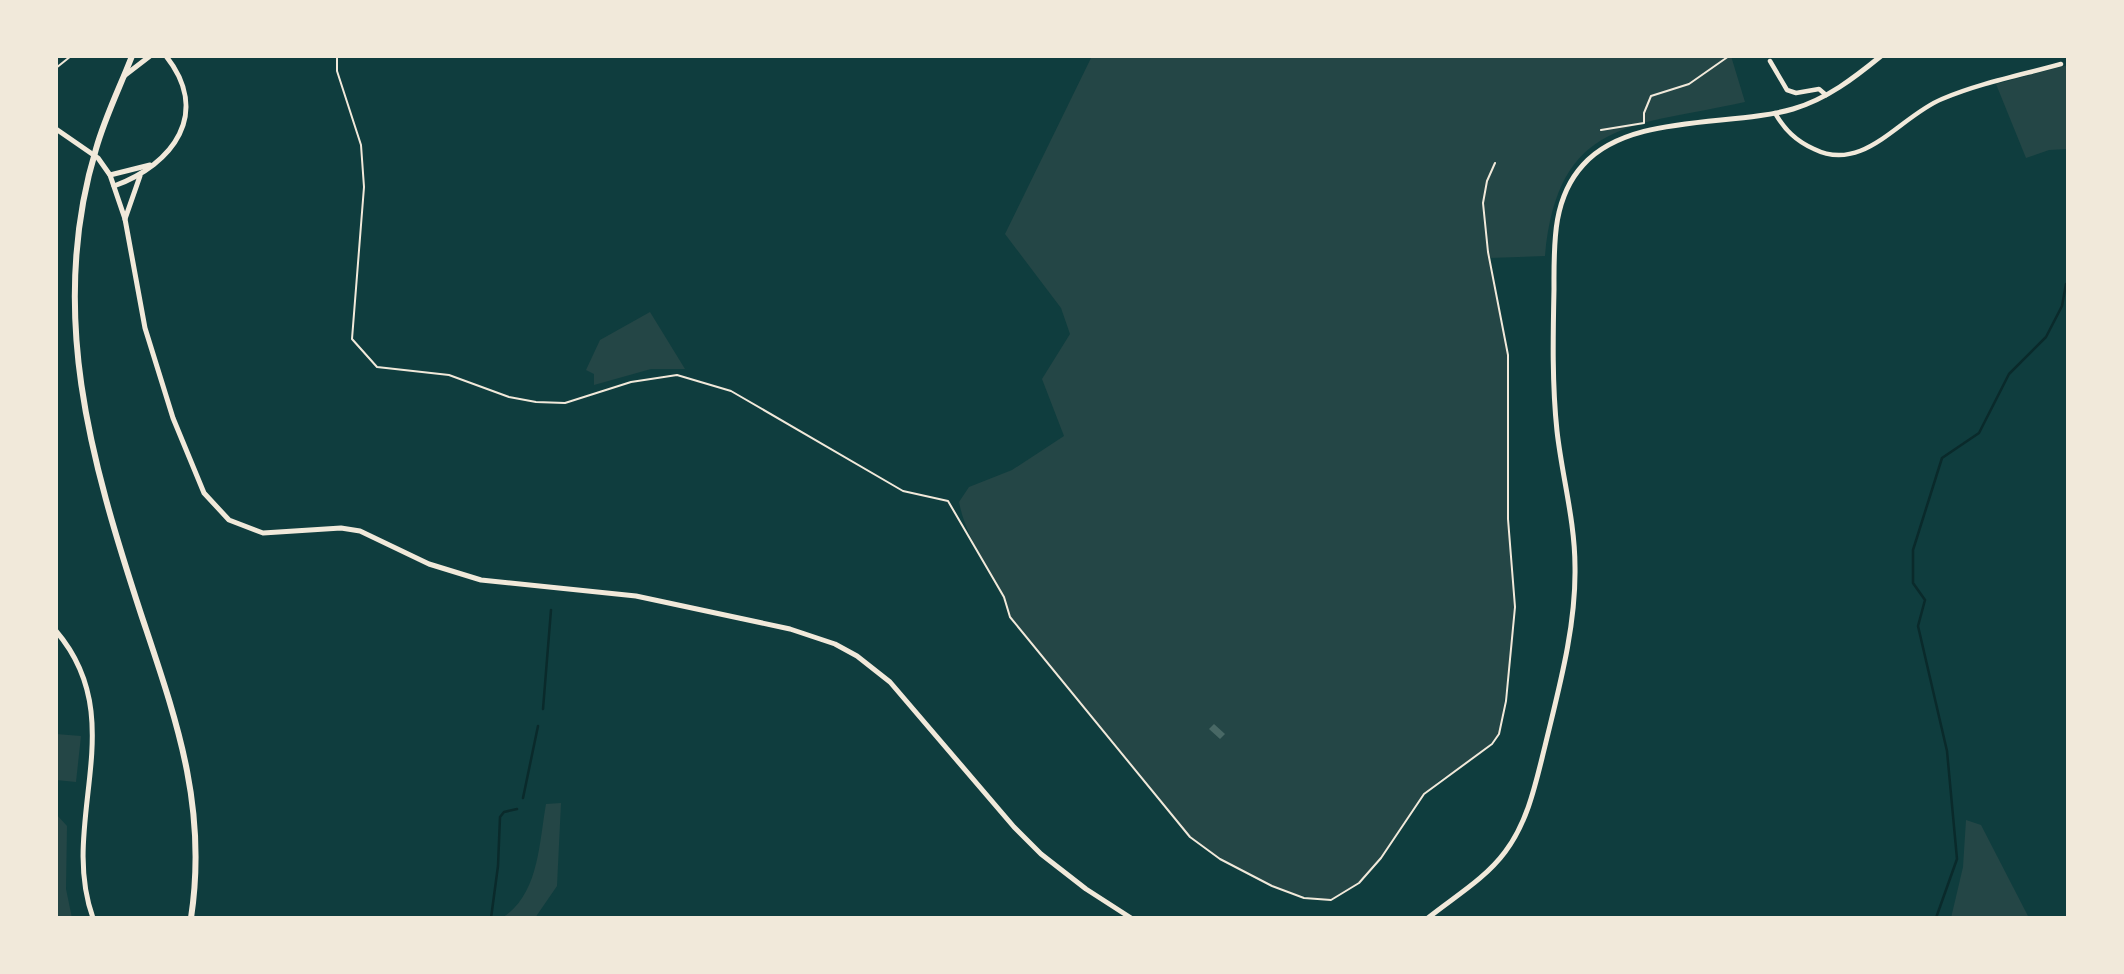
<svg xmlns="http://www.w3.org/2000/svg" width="2124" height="974" font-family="'Source Sans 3',sans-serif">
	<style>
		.green { fill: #244646 }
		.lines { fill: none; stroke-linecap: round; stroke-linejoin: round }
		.stream { stroke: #0a2a2b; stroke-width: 2.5 }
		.building { fill: #486865 }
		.path { stroke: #f1e9da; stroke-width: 2 }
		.minor { stroke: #f1e9da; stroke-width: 4.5 }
		.tertiary { stroke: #f1e9da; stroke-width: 5 }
		.secondary { stroke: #f1e9da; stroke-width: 6 }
	</style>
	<rect width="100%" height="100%" fill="#0f3d3e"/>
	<g class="green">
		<path d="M1092 56H1731L1745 102C1632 127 1558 118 1545 256L1489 258 1508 355V519L1515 607 1513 646 1499 734 1481 754 1440 780 1424 794 1381 858 1359 883 1331 900C1278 897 1233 868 1190 837L1010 617C997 577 967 544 959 502L969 487 1012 470 1064 436 1042 379 1070 334 1061 308 1005 234Z"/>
		<path d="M2068 65V149L2049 150 2026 158 1996 84Z"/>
		<path d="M650 312 685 369H651L594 385V374L586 370 600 340Z"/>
		<path d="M56 734 81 736 76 782 56 780Z"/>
		<path d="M561 803 557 886 535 918H502C539 895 539 843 546 804Z"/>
		<path d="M56 814 67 826 66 889 72 918H56Z"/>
		<path d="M1966 820 1981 825 2029 918H1951L1963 867Z"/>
	</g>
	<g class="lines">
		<g class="stream">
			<path d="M543 709 551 610"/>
			<path d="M523 798 538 726"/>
			<path d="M491 918 498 866 500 817 504 812 517 809"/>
			<path d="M1936 918 1957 859 1947 751 1918 626 1925 600 1913 583V550L1942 458 1979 433 2009 374 2046 337 2062 306 2066 284"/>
		</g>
	</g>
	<path class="building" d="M1214 724 1225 734 1220 739 1209 729Z"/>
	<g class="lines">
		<g class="path">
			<path d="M337 56V71L361 145 364 187 352 339 377 367 449 375 509 397 536 402 565 403 631 382 677 375 731 391 903 491 948 501 1004 597 1010 617 1190 837 1220 859 1272 886 1304 898 1331 900 1359 883 1381 858 1424 794 1492 744 1499 734 1506 701 1515 607 1508 519V355L1488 252 1483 203 1487 181 1495 163"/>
			<path d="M56 68 71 56"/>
			<path d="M1601 130 1644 123V113L1651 96 1689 84 1729 56"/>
		</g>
		<g class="minor">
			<path d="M1770 61 1787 90 1796 93 1819 89 1826 95"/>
			<path d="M1775 113C1785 130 1796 141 1814 149 1864 174 1900 116 1942 99 1980 83 2021 75 2061 64"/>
		</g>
		<g class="tertiary">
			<path d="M124 76 150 56"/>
			<path d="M56 129 98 158 110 175 125 219 145 328 173 418 204 493 229 520 263 533 341 528 360 531 429 564 481 580 636 596 790 629 835 644 857 656 890 682 1014 827 1041 854 1086 889 1131 918"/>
			<path d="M110 175 150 165"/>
			<path d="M114 186C174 164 211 113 166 56"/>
			<path d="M125 219 140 176"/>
			<path d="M56 631C133 721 58 821 93 918"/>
			<path d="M1428 918C1454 897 1485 879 1505 852 1528 822 1536 782 1545 746 1559 688 1576 627 1575 567 1575 521 1562 476 1557 431 1552 384 1553 336 1554 289 1554 245 1552 199 1583 165 1629 113 1731 127 1793 109 1827 99 1854 78 1881 56"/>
		</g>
		<path class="secondary" d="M132 56C120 87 105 117 96 149 47 311 91 461 141 614 176 719 208 806 191 918"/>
	</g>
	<rect width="2124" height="974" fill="none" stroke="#f1e9da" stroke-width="116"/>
</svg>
